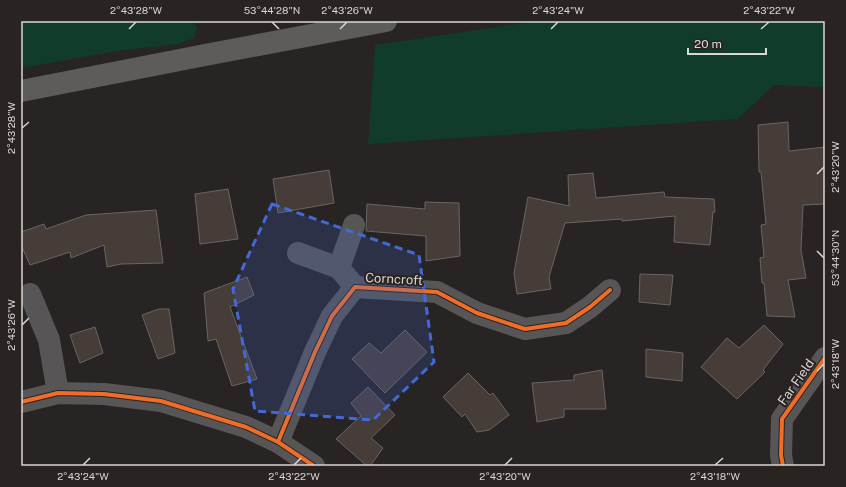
<svg xmlns="http://www.w3.org/2000/svg" width="846" height="487" font-family="'Public Sans',sans-serif">
	<style>
		.green { fill: #113c2c }
		.building { fill: #463d38; stroke: #686564 }
		.lines { fill: none; stroke-linecap: round; stroke-linejoin: round }
		.minor { stroke: #575555; stroke-width: 22 }
		.highway { stroke: #5e5b5b; stroke-width: 22 }
		.cycleway-casing { stroke: #292321; stroke-width: 6 }
		.cycleway { stroke: #ee6e29; stroke-width: 4 }
		.marked { fill: #4369d7; fill-opacity: 0.2; stroke: #4369d7; stroke-width: 3; stroke-dasharray: 8 5; stroke-linejoin: round }
		.ticks { fill: none; stroke: #dad6d5; stroke-width: 1.5 }
		.labels { text-anchor: middle; dominant-baseline: central; stroke-width: 4; stroke-linejoin: round; paint-order: stroke }
		.street-label { font-size: 13px; fill: #dad6d5; stroke: #292321 }
		.neatline { fill: none; stroke: #dad6d5; stroke-width: 1.5 }
		.ticks-label { font-size: 10px; text-anchor: middle; fill: #dad6d5 }
	</style>
	<rect width="100%" height="100%" fill="#272423"/>
	<g class="green">
		<path d="M21 21H192L197 28 194 38 178 44 117 51 21 68Z"/>
		<path d="M538 21H825V87L774 85 738 119 368 144 375 45Z"/>
	</g>
	<g class="building">
		<path d="M788 122 789 151 825 147V204L803 205 801 250 806 278 788 280 795 317 767 316 764 283H762L760 258 764 257 761 225 766 224 761 172H759L758 125Z"/>
		<path d="M329 170 334 203 278 213 273 179Z"/>
		<path d="M593 173 596 198 664 192 665 197 714 199 715 212H713L710 245 674 242 675 216 622 221V219L565 223 549 277 551 289 517 294 514 273 528 197 569 206 568 175Z"/>
		<path d="M228 189 238 239 200 244 195 194Z"/>
		<path d="M425 202 459 203 460 256 426 261V236L366 231 367 204 425 209Z"/>
		<path d="M156 210 163 263 121 264 107 267 104 245 71 258 70 252 30 265 21 245V232L44 224 46 229 86 215Z"/>
		<path d="M640 274 673 275 670 305 639 302Z"/>
		<path d="M247 277 254 295 230 307 257 379 232 386 216 339 208 341 204 293Z"/>
		<path d="M159 309H169L175 353 158 359 142 315Z"/>
		<path d="M764 325 783 344 763 370 765 372 737 399 701 367 727 338 739 348Z"/>
		<path d="M95 327 103 353 80 363 70 335Z"/>
		<path d="M405 330 427 352 385 393 352 359 369 343 381 353Z"/>
		<path d="M646 349 683 353 682 381 646 377Z"/>
		<path d="M602 370 606 409H564V417L537 422 532 383 574 380V375Z"/>
		<path d="M468 373 490 395 493 393 509 415 489 430 477 432 465 414 462 417 443 397Z"/>
		<path d="M368 387 395 415 371 438 383 448 370 466H367L336 439 361 416 351 403Z"/>
	</g>
	<g class="lines">
		<g class="minor">
			<path d="M354 225 339 268 355 287"/>
			<path d="M298 253 339 268"/>
			<path d="M30 294 49 340 58 393"/>
			<path d="M21 402 58 393 104 394 161 401 246 427 278 442 314 466"/>
			<path d="M278 442 315 352 332 316 355 287 437 292 477 313 525 329 566 323 590 307 610 290"/>
			<path d="M783 466 781 455 782 419 825 358"/>
		</g>
		<path class="highway" d="M21 91 205 55 386 21"/>
		<defs>
			<g id="cycleway">
				<path d="M21 402 58 393 104 394 161 401 246 427 278 442 314 466"/>
				<path d="M278 442 315 352 332 316 355 287 437 292 477 313 525 329 566 323 590 307 610 290"/>
				<path d="M783 466 781 455 782 419 825 358"/>
			</g>
		</defs>
		<use href="#cycleway" class="cycleway-casing"/>
		<use href="#cycleway" class="cycleway"/>
	</g>
	<path class="marked" d="M272 204 419 255 434 362 373 420 255 411 233 289Z"/>
	<path class="ticks" d="M272 22 279 29M129 29 136 22M340 29 347 22M551 29 558 22M761 29 769 22M22 128 29 122M817 174 824 167M817 251 824 258M22 325 29 318M817 371 824 364M83 465 90 458M294 465 301 458M505 465 512 458M715 465 723 458"/>
	<g class="labels">
		<g class="street-label">
			<text transform="translate(394 279) rotate(3)">Corncroft</text>
			<text transform="translate(796 382) rotate(-55)">Far Field</text>
		</g>
	</g>
	<rect width="846" height="487" fill="none" stroke="#292321" stroke-width="44"/>
	<path d="M688 48v6h78v-6" fill="none" stroke="#dad6d5" stroke-width="2"/>
	<text x="694" y="48" font-size="12" fill="#dad6d5" stroke="#292321" stroke-width="3" paint-order="stroke">20 m</text>
	<rect x="22" y="22" width="802" height="443" class="neatline"/>
	<g class="ticks-label">
		<text x="136" y="14">2°43'28"W</text>
		<text x="272" y="14">53°44'28"N</text>
		<text x="347" y="14">2°43'26"W</text>
		<text x="558" y="14">2°43'24"W</text>
		<text x="769" y="14">2°43'22"W</text>
		<text transform="translate(11 128) rotate(-90)" y="4">2°43'28"W</text>
		<text transform="translate(835 167) rotate(-90)" y="4">2°43'20"W</text>
		<text transform="translate(835 258) rotate(-90)" y="4">53°44'30"N</text>
		<text transform="translate(11 325) rotate(-90)" y="4">2°43'26"W</text>
		<text transform="translate(835 364) rotate(-90)" y="4">2°43'18"W</text>
		<text x="83" y="480">2°43'24"W</text>
		<text x="294" y="480">2°43'22"W</text>
		<text x="505" y="480">2°43'20"W</text>
		<text x="715" y="480">2°43'18"W</text>
	</g>
</svg>
